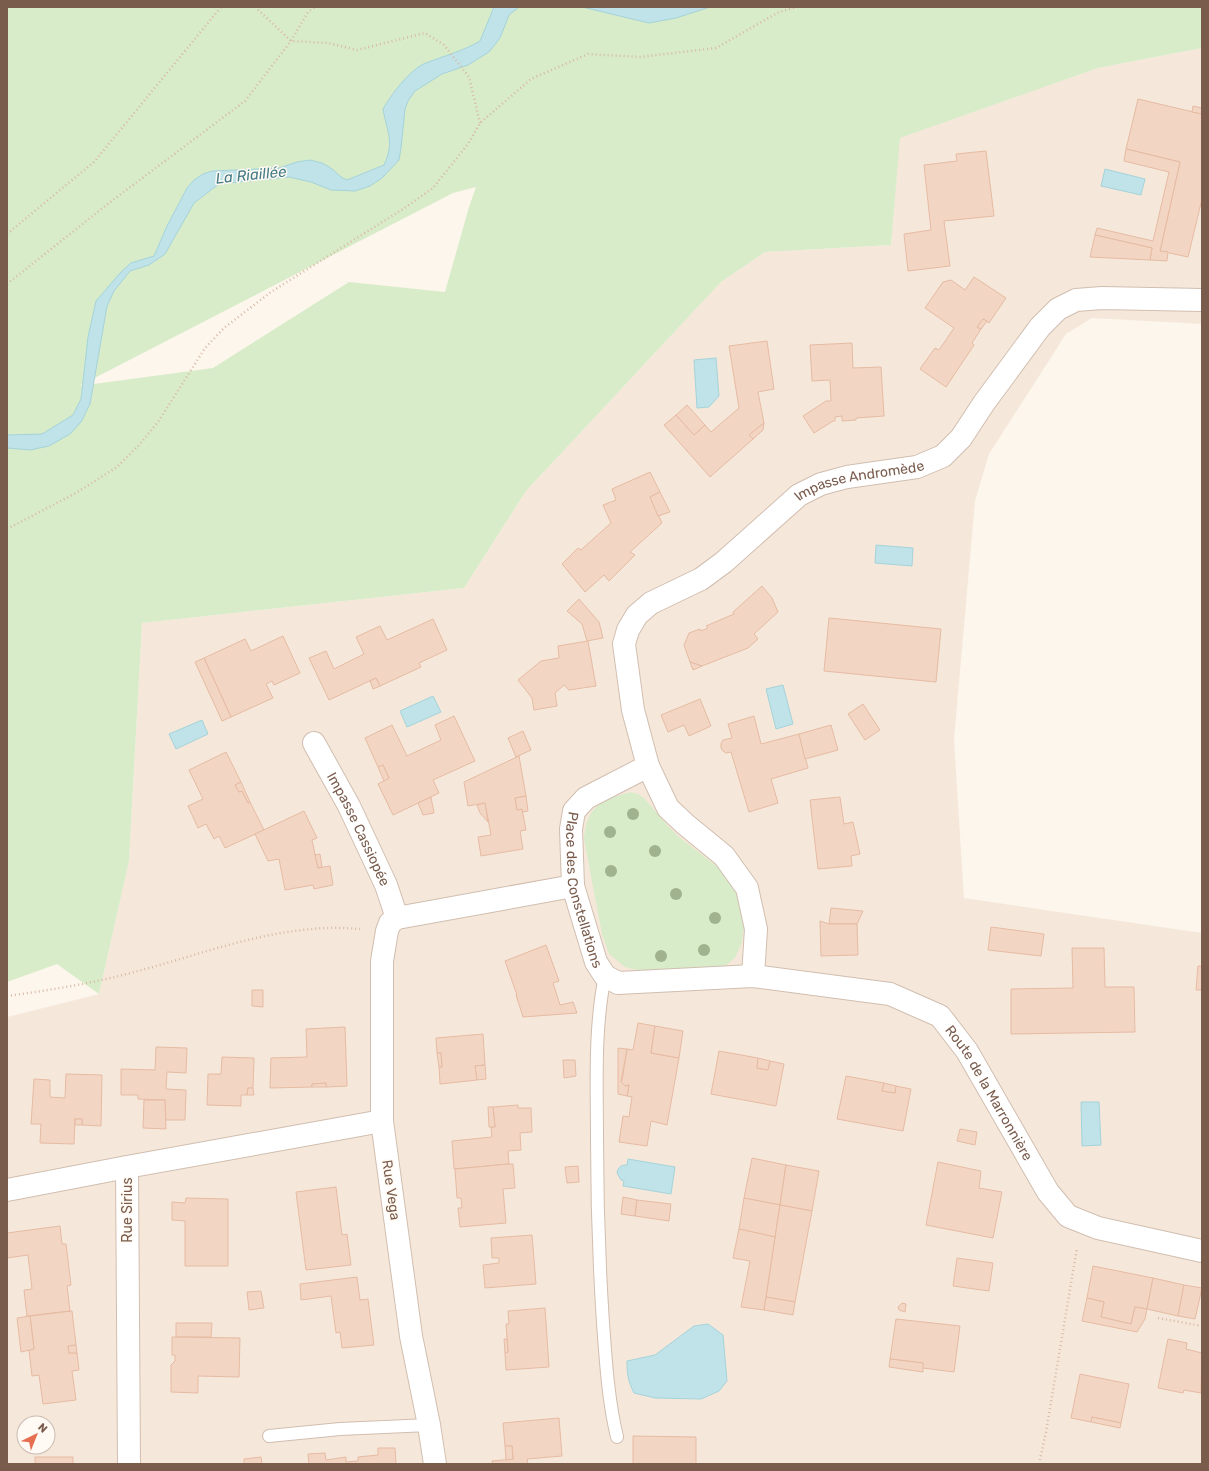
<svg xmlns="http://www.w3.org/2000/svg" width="1209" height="1471" font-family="Rubik,sans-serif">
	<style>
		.residential { fill: #f5e8da; fill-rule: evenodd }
		.green { fill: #d8ecc9; fill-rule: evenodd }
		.water { fill: #bfe3e8; stroke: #a5d3da }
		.building { fill: #f3d5c3; stroke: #e6bba3 }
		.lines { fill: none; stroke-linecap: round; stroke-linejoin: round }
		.lane-casing { stroke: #d1beb0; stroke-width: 14 }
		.street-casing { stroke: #d1beb0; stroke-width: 24 }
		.path { stroke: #d9b8a5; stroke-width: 2.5; stroke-dasharray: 1 3; stroke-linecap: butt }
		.lane { stroke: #fff; stroke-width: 12 }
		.street { stroke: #fff; stroke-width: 22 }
		.tree { fill: #a0b28e }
		.labels { text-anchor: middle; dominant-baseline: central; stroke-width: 3; stroke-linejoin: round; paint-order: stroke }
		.street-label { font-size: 14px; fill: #7a5c4d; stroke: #fffaf3 }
		.water-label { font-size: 15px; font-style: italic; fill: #437c86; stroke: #fffaf3 }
	</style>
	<rect width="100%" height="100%" fill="#fdf6ec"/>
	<path class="residential" d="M1202 48V324L1092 318 1066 334 989 454 975 501 954 740 964 898 1202 933V1464H7V1017L99 994 129 861 142 623 464 588 526 491 721 282 765 252 891 245 899 138 1098 68ZM24 1423H48V1447H24Z"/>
	<g class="green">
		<path d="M7 7H1202V48L1098 68 900 138 891 245 765 252 721 282 526 491 464 588 142 623 129 861 99 994 57 964 7 982ZM476 187 469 207 445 292 349 282 213 368 79 386 453 193Z"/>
		<path d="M630 792 638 794 645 799 667 825 679 837 723 871 738 889 742 905 744 926 742 942 735 958 723 968 637 970 625 967 609 954 602 934 584 839C587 806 600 801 630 792Z"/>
	</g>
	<g class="water">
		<path d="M494 7H519L509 15 500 38 489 52 468 65 442 74 415 91 408 101 405 109 401 148 399 160 382 178 370 186 355 191 331 190 311 182 289 177 219 184 194 203 165 254 149 265 130 271 114 291 107 306 90 404 81 422 70 434 49 446 30 450 7 448V435L42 434 73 415 81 399 88 337 96 301 121 272 131 263 154 256 167 226 187 188 194 180 203 174 212 171 279 168 297 162 310 160 322 163 331 168 341 177 347 180 384 165C395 141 387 133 383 109 391 95 410 69 426 63 444 56 463 51 480 41Z"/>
		<path d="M582 7H710L676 18 649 23Z"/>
		<path d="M1105 169 1145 179 1141 195 1101 186Z"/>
		<path d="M716 358 719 396 709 407 697 408 694 360Z"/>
		<path d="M876 545 913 548 912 566 875 563Z"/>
		<path d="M783 685 793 724 776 729 766 689Z"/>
		<path d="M433 696 441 712 407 727 400 711Z"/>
		<path d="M202 720 208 734 176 749 169 734Z"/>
		<path d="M1081 1102H1099L1101 1145 1082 1146Z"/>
		<path d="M628 1159 675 1167 671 1194 623 1186 624 1181 621 1180 617 1173C618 1167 621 1165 627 1165Z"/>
		<path d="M708 1324 723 1335 727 1381 719 1391 701 1399 655 1398 634 1393C628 1381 627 1374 627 1361L655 1355 694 1326Z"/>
	</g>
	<g class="building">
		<path d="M1138 99 1202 114V199L1188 257 1160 251 1180 162 1126 149Z"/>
		<path d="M1193 106 1202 108V114L1192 112Z"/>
		<path d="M1126 149 1180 162 1160 251 1168 252 1167 261 1150 260 1152 248 1095 235 1097 228 1153 241 1169 172 1124 161Z"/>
		<path d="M986 151 994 216 944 221 950 266 908 271 904 234 931 230 924 165 957 161 956 154Z"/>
		<path d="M1095 235 1152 248 1150 260 1090 257Z"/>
		<path d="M974 277 1006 298 989 323 983 319 977 327 981 329 972 343 974 345 946 387 920 369 935 348 939 350 954 328 925 308 943 282 951 280 965 290Z"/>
		<path d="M983 319 987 321 981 329 977 327Z"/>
		<path d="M767 341 774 389 758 392 764 423 749 435 753 439 710 477 664 425 676 415 694 435 705 425 711 432 739 408 729 346Z"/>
		<path d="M852 343 853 368 881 367 884 416 856 418V420L842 421V416L835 417V421H833L814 433 803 416 826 401H831L830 380 812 381 810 345Z"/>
		<path d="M687 405 705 425 694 435 676 415Z"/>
		<path d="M764 423 763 430 753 439 749 435Z"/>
		<path d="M650 472 660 492 650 497 662 523 630 552 635 555 609 581 604 575 585 592 562 564 578 548 581 550 611 523 603 505 616 500 612 489Z"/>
		<path d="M660 492 670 512 658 516 650 497Z"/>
		<path d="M762 586 772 598 778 612 754 634 758 639 748 648 702 666 690 662 684 645 689 633 700 629 701 631 708 628 706 626 734 614 733 612Z"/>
		<path d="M579 599 599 622 603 638 587 641 582 624 567 611Z"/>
		<path d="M829 618 941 629 936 682 824 671Z"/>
		<path d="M433 619 447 650 419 663 421 667 380 686 376 678 329 700 309 658 326 651 334 669 364 654 356 637 380 626 387 640Z"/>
		<path d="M283 636 300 673 274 685 272 681 266 684 273 698 231 717 204 658 245 639 251 651Z"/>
		<path d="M588 641 596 686 569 690 564 685 555 693 557 706 534 710 532 698 518 680 541 661 559 658 558 646Z"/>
		<path d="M204 658 231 717 222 721 195 662Z"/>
		<path d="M690 662 702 666 693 670Z"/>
		<path d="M376 678 380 686 373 689 370 681Z"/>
		<path d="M700 699 711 726 689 736 684 725 668 732 661 715Z"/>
		<path d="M863 704 880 730 865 740 848 714Z"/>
		<path d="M454 716 475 761 433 780 439 793 393 815 378 784 389 778 383 765 378 767 365 738 392 725 407 756 441 740 435 725Z"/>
		<path d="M754 716 761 744 799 734 808 768 771 779 778 803 749 812 731 752 726 753 723 751 721 748V743L723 740 732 738 728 724Z"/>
		<path d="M831 725 838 750 805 759 799 734Z"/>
		<path d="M523 731 531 750 516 757 508 738Z"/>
		<path d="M226 752 241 782 235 785 239 792 242 791 248 803 250 802 264 830 225 848 219 836 214 839 206 824 198 828 188 806 203 799 189 770Z"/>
		<path d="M519 756 526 796 515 798 517 810 522 809 526 830 520 831 523 849 481 856 478 837 491 835 485 803 468 806 464 782Z"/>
		<path d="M383 765 389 778 384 781 378 767Z"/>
		<path d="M241 782 250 802 248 803 242 791 239 792 235 785Z"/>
		<path d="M526 796 528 811 523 812 522 809 517 810 515 798Z"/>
		<path d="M431 797 434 813 423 815 418 803Z"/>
		<path d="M840 797 844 824 853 822 860 854 851 856 852 866 818 869 810 800Z"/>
		<path d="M485 803 488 822 480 813 477 805Z"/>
		<path d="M304 811 317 838 312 840 318 868 330 866 333 885 314 889 313 885 285 890 279 859 268 861 255 834Z"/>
		<path d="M320 854 322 867 318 868 315 855Z"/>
		<path d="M831 908 863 911 857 924H829Z"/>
		<path d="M820 921 829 924H857L858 955 821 956Z"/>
		<path d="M991 927 1044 934 1041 956 988 950Z"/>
		<path d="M546 945 559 981 553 983 560 1005 573 1002 577 1013 523 1017 516 995H517L505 961Z"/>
		<path d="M1072 948H1104L1105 987H1134L1135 1032 1011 1034V989L1073 988Z"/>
		<path d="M1198 966H1202V990H1196Z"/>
		<path d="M252 990H263V1007L252 1006Z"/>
		<path d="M638 1023 655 1026 651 1053 679 1058 667 1125 651 1121 647 1146 619 1142 623 1116 629 1117 632 1097 627 1096 629 1085 625 1086 621 1082 622 1080 627 1049 633 1050Z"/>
		<path d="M655 1026 683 1031 679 1058 651 1053Z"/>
		<path d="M345 1027 347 1086 326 1087V1083L312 1084V1087L270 1088 271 1058 307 1057 306 1029Z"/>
		<path d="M483 1034 485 1065 475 1066 477 1080 440 1084 439 1067H442L441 1053H437L436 1038Z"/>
		<path d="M156 1047 187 1048 186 1073 167 1072 166 1089 186 1090 185 1120H165V1100L138 1099V1095H121V1069L155 1070Z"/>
		<path d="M618 1048 627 1049 621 1082 625 1086 629 1085 627 1096 618 1094Z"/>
		<path d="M719 1051 758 1058 757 1068 768 1070 770 1061 784 1064 776 1106 711 1094Z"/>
		<path d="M437 1053H441L442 1067H439Z"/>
		<path d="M222 1057 254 1058 253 1088H248L247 1095H241V1106L207 1105 208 1074H221Z"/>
		<path d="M758 1058 770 1061 768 1070 757 1068Z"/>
		<path d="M563 1060H575L576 1076 564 1078Z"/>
		<path d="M485 1065 486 1079 477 1080 475 1066Z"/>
		<path d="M66 1074 102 1075 101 1126 82 1125V1119H75L74 1144 40 1143 41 1124H31L34 1079 50 1080V1097L65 1098Z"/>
		<path d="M846 1076 884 1083 882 1091 895 1093 896 1086 911 1089 903 1131 837 1119Z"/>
		<path d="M326 1083V1087H312V1084Z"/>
		<path d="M884 1083 896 1086 895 1093 882 1091Z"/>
		<path d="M248 1088H253L254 1095H247Z"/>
		<path d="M144 1100H165L166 1129 143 1128Z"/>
		<path d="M518 1105V1108H531L532 1132 520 1133 521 1150 508 1151 509 1164 454 1169 452 1141 492 1137 491 1127H495L493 1107Z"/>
		<path d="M488 1107H493L495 1127H489Z"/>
		<rect x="75" y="1119" width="7" height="6"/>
		<path d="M960 1129 977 1132 975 1145 957 1141Z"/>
		<path d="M752 1158 786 1165 780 1205 744 1198Z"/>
		<path d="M938 1162 981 1171 979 1188 1002 1192 993 1238 926 1225Z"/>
		<path d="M509 1164H513L515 1188 503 1189 506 1223 460 1227 458 1208H462L461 1198H457L455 1169Z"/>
		<path d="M786 1165 819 1171 812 1211 780 1205Z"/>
		<path d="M578 1166 579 1182 567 1183 565 1167Z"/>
		<path d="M336 1187 342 1235 347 1234 351 1265 306 1270 296 1192Z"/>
		<path d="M623 1197 637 1200 635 1216 621 1214Z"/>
		<path d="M186 1198 228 1199V1266H185V1221L172 1220V1202L185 1203Z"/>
		<path d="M744 1198 780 1205 775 1237 739 1229Z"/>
		<path d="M637 1200 671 1204 669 1221 635 1216Z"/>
		<path d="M780 1205 812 1211 795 1302 766 1297Z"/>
		<path d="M60 1226 62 1244H66L71 1285 67 1286 70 1311 27 1316 24 1290 32 1289 28 1255 7 1258V1233Z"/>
		<path d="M739 1229 775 1237 764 1310 741 1307 750 1261 733 1258Z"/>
		<path d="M532 1235 536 1284 485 1288 483 1265 499 1263V1258H492L491 1238Z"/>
		<path d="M957 1258 993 1263 989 1291 953 1286Z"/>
		<path d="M1093 1266 1153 1278 1147 1309 1135 1307 1131 1324 1101 1317 1104 1302 1087 1298Z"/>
		<path d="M357 1277 360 1300 368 1299 374 1345 342 1348 340 1332 336 1333 331 1296 301 1300 300 1284Z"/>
		<path d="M1153 1278 1184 1285 1178 1316 1147 1309Z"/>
		<path d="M1184 1285 1202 1288 1195 1319 1178 1316Z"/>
		<path d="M261 1291 264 1308 249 1310 247 1292Z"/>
		<path d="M766 1297 795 1302 793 1315 764 1310Z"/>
		<path d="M1087 1298 1104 1302 1101 1317 1131 1324 1135 1307 1147 1309 1145 1319 1137 1332 1082 1321Z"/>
		<path d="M902 1303 906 1304 905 1312 899 1310 898 1307Z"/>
		<path d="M545 1308 549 1367 506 1370 505 1353 508 1352 506 1324H509L508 1311Z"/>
		<path d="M72 1311 76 1345 68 1346 69 1353H77L79 1370 72 1371 76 1400 43 1404 39 1375 32 1376 29 1350 34 1349 30 1316Z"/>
		<path d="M30 1316 34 1349 21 1352 17 1318Z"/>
		<path d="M896 1319 960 1326 954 1372 923 1368H922L923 1363 890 1359Z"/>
		<path d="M176 1323H212L211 1337H176Z"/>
		<path d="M172 1337 240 1338 239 1377 198 1376V1393L171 1392V1365L175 1361V1355H172Z"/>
		<path d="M504 1339H507L508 1352 505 1353Z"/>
		<path d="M1168 1339 1187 1343 1186 1349 1202 1353 1201 1393 1184 1390 1183 1393 1158 1388Z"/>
		<path d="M76 1345 77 1353H69L68 1346Z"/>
		<path d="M890 1359 923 1363V1372L889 1367Z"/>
		<path d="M1080 1374 1129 1384 1121 1423 1092 1417 1091 1422 1071 1418Z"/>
		<path d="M1092 1417 1121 1423 1120 1428 1091 1422Z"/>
		<path d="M559 1418 562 1456 527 1459 528 1464H493L492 1461 513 1459 512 1446H505L503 1423Z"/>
		<path d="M633 1436 696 1437V1464H633Z"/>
		<path d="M505 1446H512L513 1459 506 1460Z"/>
		<path d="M378 1448H395L396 1464H309L308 1454 325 1453 326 1460 346 1457V1462L358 1461V1457L378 1455Z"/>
		<rect x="35" y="1457" width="38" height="7"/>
		<path d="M261 1457 262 1464H244V1459Z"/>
	</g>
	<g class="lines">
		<defs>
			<g id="lane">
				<path d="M605 976C594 1029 597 1084 597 1139 597 1200 599 1262 603 1323 606 1363 608 1399 617 1437"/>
				<path d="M269 1436 340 1429 429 1425"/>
			</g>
			<g id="street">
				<path id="s1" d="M314 743 349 806 386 885 397 918"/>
				<path id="s2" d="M648 766 586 798 574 811 571 829 573 886 596 962 605 976 618 983 753 976 890 994 940 1016 967 1051 1048 1192 1068 1216 1098 1228 1202 1251"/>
				<path id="s3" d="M753 976 756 929 747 888 724 856 685 824 668 808 648 766 633 710 624 644 628 630 637 615 651 603 701 579 724 562 799 495 821 484 847 477 917 467 943 456 961 438 984 403 1040 327 1058 309 1076 300 1102 298 1202 300"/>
				<path d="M7 1190 127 1167"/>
				<path d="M129 1464 127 1167 382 1121"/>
				<path d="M435 1464 429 1425 411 1336 382 1121V961L387 931 390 923 397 918 573 886"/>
			</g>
		</defs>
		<use href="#lane" class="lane-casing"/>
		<use href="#street" class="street-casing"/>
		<g class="path">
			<path d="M255 7 291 41 328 43 357 50 425 33 444 45 469 77 480 123"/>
			<path d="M7 234 94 162 221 7"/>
			<path d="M7 284 109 203 245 101 291 41 308 12 315 7"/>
			<path d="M7 529 76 493 117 467 139 445 158 422 205 348 224 328 271 292 403 209 433 188 468 144 480 123 531 79 588 54 640 57 716 48 779 12 797 7"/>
			<path d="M7 996C51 990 95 983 138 971 195 956 252 934 312 929 328 927 344 928 360 929"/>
			<path d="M1158 1318 1202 1326"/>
			<path d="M1039 1464 1046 1432 1077 1248"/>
		</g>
		<use href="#lane" class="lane"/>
		<use href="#street" class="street"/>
	</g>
	<g class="tree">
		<circle cx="633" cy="814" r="6"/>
		<circle cx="610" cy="832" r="6"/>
		<circle cx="655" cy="851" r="6"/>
		<circle cx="611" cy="871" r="6"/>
		<circle cx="676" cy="894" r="6"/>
		<circle cx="715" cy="918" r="6"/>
		<circle cx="704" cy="950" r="6"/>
		<circle cx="661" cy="956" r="6"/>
	</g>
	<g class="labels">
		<g class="street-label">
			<text stroke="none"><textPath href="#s3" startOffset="671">Impasse Andromède</textPath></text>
			<text stroke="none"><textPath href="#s1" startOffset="97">Impasse Cassiopée</textPath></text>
			<text stroke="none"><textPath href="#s2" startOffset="168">Place des Constellations</textPath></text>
			<text stroke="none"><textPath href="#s2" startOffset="693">Route de la Marronnière</textPath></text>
			<text transform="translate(391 1190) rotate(82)">Rue Vega</text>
			<text transform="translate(127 1210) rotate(-90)">Rue Sirius</text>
		</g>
		<g class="water-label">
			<text transform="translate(251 175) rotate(-6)">La Riaillée</text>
		</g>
	</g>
	<rect width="1209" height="1471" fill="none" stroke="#7a5c4d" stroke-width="16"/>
	<g transform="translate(36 1435) rotate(43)"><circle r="19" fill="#fffaf3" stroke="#cabbb1"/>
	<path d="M0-3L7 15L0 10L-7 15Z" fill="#e76f51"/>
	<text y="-6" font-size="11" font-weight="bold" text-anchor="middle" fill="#7a5c4d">N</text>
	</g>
</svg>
